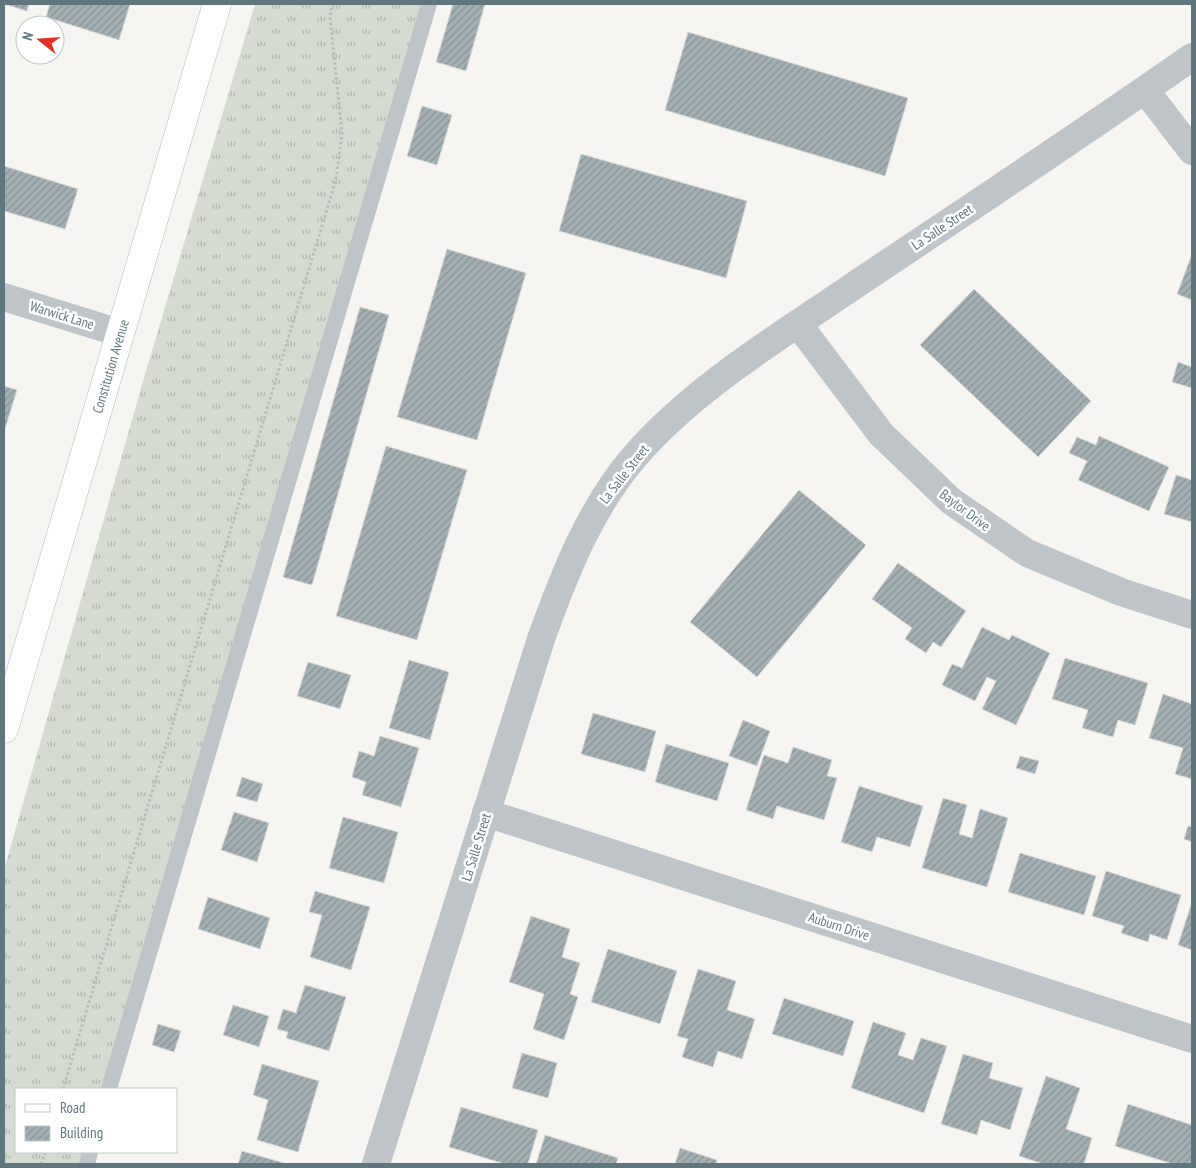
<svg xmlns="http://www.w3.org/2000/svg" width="1196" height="1168" font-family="'PT Sans Narrow',sans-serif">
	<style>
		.grass { fill: url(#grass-tufts) }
		.building { fill: url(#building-hatch); stroke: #d7d7d5 }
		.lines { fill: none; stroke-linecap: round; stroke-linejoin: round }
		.primary-casing { stroke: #b2b8bb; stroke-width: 29 }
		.path { stroke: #b8bdbe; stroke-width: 3; stroke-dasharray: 2.5 2.5; stroke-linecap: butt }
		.lane { stroke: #bec4c7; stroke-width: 16 }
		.street { stroke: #bec4c7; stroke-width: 28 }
		.primary { stroke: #fff; stroke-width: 28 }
		.labels { text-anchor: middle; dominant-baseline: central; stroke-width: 5; stroke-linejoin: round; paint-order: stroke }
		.street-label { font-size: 14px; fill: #60767e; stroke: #fff }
	</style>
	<defs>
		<pattern id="grass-tufts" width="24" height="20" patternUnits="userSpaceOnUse" patternTransform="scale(1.25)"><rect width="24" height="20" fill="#d6dbd1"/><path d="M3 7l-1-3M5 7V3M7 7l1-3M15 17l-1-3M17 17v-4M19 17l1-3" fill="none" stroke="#b1b6af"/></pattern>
		<pattern id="building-hatch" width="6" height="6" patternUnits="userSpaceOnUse" patternTransform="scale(1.25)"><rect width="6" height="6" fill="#a3afb2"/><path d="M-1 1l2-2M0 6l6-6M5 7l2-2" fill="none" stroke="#889396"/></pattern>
	</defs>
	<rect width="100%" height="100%" fill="#f6f5f2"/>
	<path class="grass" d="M255 4H423L102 1089H16V1152H83L80 1164H4V870L146 371Z"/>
	<g class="building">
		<path d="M4 4H29L27 11Z"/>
		<path d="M50 4H130L119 40 46 17Z"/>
		<path d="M453 4H485L466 71 436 62Z"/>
		<path d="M688 32 908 98 885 176 665 110Z"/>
		<path d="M422 106 452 115 437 165 407 156Z"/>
		<path d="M581 154 747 201 726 278 559 231Z"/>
		<path d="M4 166 78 189 65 229 4 211Z"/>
		<path d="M447 249 526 273 477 440 397 417Z"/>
		<path d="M1192 254V300L1177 294Z"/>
		<path d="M974 289 1091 401 1038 457 920 345Z"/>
		<path d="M360 307 389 315 312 585 283 577Z"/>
		<path d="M1178 362 1192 367V388L1172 382Z"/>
		<path d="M4 386 17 390 4 432Z"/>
		<path d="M1099 436 1169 467 1149 511 1078 480 1087 461 1069 453 1077 437 1096 445Z"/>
		<path d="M386 446 467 470 417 640 336 616Z"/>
		<path d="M1176 475 1192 480V522L1164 514Z"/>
		<path d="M799 490 866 545 757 677 690 622Z"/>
		<path d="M898 563 966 611 941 647 933 642 926 653 905 639 912 628 872 599Z"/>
		<path d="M982 627 1009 640 1012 635 1050 653 1016 725 982 709 996 681 987 677 975 701 942 685 952 664 962 668Z"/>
		<path d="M1065 658 1148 683 1135 725 1118 720 1113 737 1082 728 1088 710 1052 699Z"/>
		<path d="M409 660 449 672 430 740 389 728Z"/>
		<path d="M308 662 351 675 340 709 297 696Z"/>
		<path d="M1163 694 1192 704V779L1175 774 1183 748 1149 738Z"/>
		<path d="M593 713 656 731 645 772 581 754Z"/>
		<path d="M743 720 770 731 757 766 729 756Z"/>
		<path d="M380 736 419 748 401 807 362 795 366 782 352 777 359 751 374 756Z"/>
		<path d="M666 744 729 763 717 801 655 782Z"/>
		<path d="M793 747 832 760 827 776 837 778 824 820 777 806 773 819 746 810 764 755 788 763Z"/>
		<path d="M1020 756 1039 761 1035 774 1016 768Z"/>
		<path d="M242 777 263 784 257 802 236 796Z"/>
		<path d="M859 786 923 806 910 847 877 837 872 852 841 842Z"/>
		<path d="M943 798 967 805 959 834 972 838 980 809 1008 818 987 887 922 868Z"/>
		<path d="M234 812 269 823 257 862 221 850Z"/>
		<path d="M343 817 398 832 384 883 329 868Z"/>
		<path d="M1188 826 1192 827V842L1184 839Z"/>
		<path d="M1020 853 1096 876 1084 915 1008 892Z"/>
		<path d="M1106 871 1181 895 1167 940 1150 934 1148 942 1121 933 1124 926 1092 916Z"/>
		<path d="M315 891 370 907 351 970 310 957 322 915 309 912Z"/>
		<path d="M208 897 270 918 260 949 198 929Z"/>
		<path d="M1191 905H1192V950L1178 945Z"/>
		<path d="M531 916 570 929 562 957 580 963 570 994 578 997 564 1040 533 1029 544 994 509 982Z"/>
		<path d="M608 949 677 971 660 1024 591 1002Z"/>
		<path d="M698 969 736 981 727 1010 755 1019 742 1059 718 1051 713 1067 682 1057 688 1039 677 1036Z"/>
		<path d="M305 985 346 997 329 1051 286 1038 288 1032 277 1029 283 1009 296 1013Z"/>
		<path d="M784 998 854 1021 843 1056 772 1034Z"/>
		<path d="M233 1005 269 1016 259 1047 223 1035Z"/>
		<path d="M873 1022 906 1033 898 1055 913 1060 921 1038 947 1046 924 1113 851 1088Z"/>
		<path d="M158 1024 181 1031 174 1052 152 1045Z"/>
		<path d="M522 1053 557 1063 548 1098 512 1088Z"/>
		<path d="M963 1054 993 1063 989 1078 1023 1088 1010 1130 981 1120 977 1135 941 1124Z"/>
		<path d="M262 1064 319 1081 298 1152 257 1140 268 1100 253 1095Z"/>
		<path d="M1046 1076 1080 1088 1066 1129 1092 1138 1084 1164H1043L1019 1156Z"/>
		<path d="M1128 1104 1192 1125V1164H1173L1115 1146Z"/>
		<path d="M461 1107 538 1130 528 1164H505L449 1147Z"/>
		<path d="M545 1135 618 1158 616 1164H536Z"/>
		<path d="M680 1148 717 1160 716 1164H675Z"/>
		<path d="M242 1151 284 1163 283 1164H238Z"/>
	</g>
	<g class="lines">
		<defs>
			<g id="primary">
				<path id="s1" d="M4 729 217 4"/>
			</g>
		</defs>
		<use href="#primary" class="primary-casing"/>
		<g class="path">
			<path d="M63 1089 336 179 342 133 330 17 332 4"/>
			<path d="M41 1164 45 1152"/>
		</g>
		<g class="lane">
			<path d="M109 1089 429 4"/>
			<path d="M87 1164 90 1152"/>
		</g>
		<g class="street">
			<path d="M1145 90 1192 151"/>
			<path d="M4 297 120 333"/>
			<path d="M798 324 881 434 951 501 1027 553 1121 592 1192 615"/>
			<path d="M486 813 1192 1039"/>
			<path d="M376 1164 541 639C564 575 590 508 635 456 695 387 782 335 858 283 970 208 1082 134 1192 57"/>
		</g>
		<use href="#primary" class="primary"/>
	</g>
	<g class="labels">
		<g class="street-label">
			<text transform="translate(942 227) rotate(-34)">La Salle Street</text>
			<text transform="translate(62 315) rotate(17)">Warwick Lane</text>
			<text stroke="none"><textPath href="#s1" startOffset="378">Constitution Avenue</textPath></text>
			<text transform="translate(624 474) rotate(-52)">La Salle Street</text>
			<text transform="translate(965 510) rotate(37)">Baylor Drive</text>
			<text transform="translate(476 847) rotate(-73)">La Salle Street</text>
			<text transform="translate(839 926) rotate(18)">Auburn Drive</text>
		</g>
	</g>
	<rect width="1196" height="1168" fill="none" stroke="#60767e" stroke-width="10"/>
	<rect x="15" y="1088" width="162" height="65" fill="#ffffff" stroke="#bfc8cb"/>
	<rect x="25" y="1104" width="25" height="8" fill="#ffffff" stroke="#bfc8cb"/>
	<text x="60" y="1113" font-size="15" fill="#60767e">Road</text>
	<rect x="25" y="1126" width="25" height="15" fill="url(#building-hatch)" stroke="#bfc8cb"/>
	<text x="60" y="1138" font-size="15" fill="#60767e">Building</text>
	<g transform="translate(40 40) rotate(287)"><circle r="24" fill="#ffffff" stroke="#bfc8cb"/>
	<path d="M0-4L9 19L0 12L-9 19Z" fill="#e72f21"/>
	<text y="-8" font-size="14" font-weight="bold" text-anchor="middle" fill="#60767e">N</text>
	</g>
</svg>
